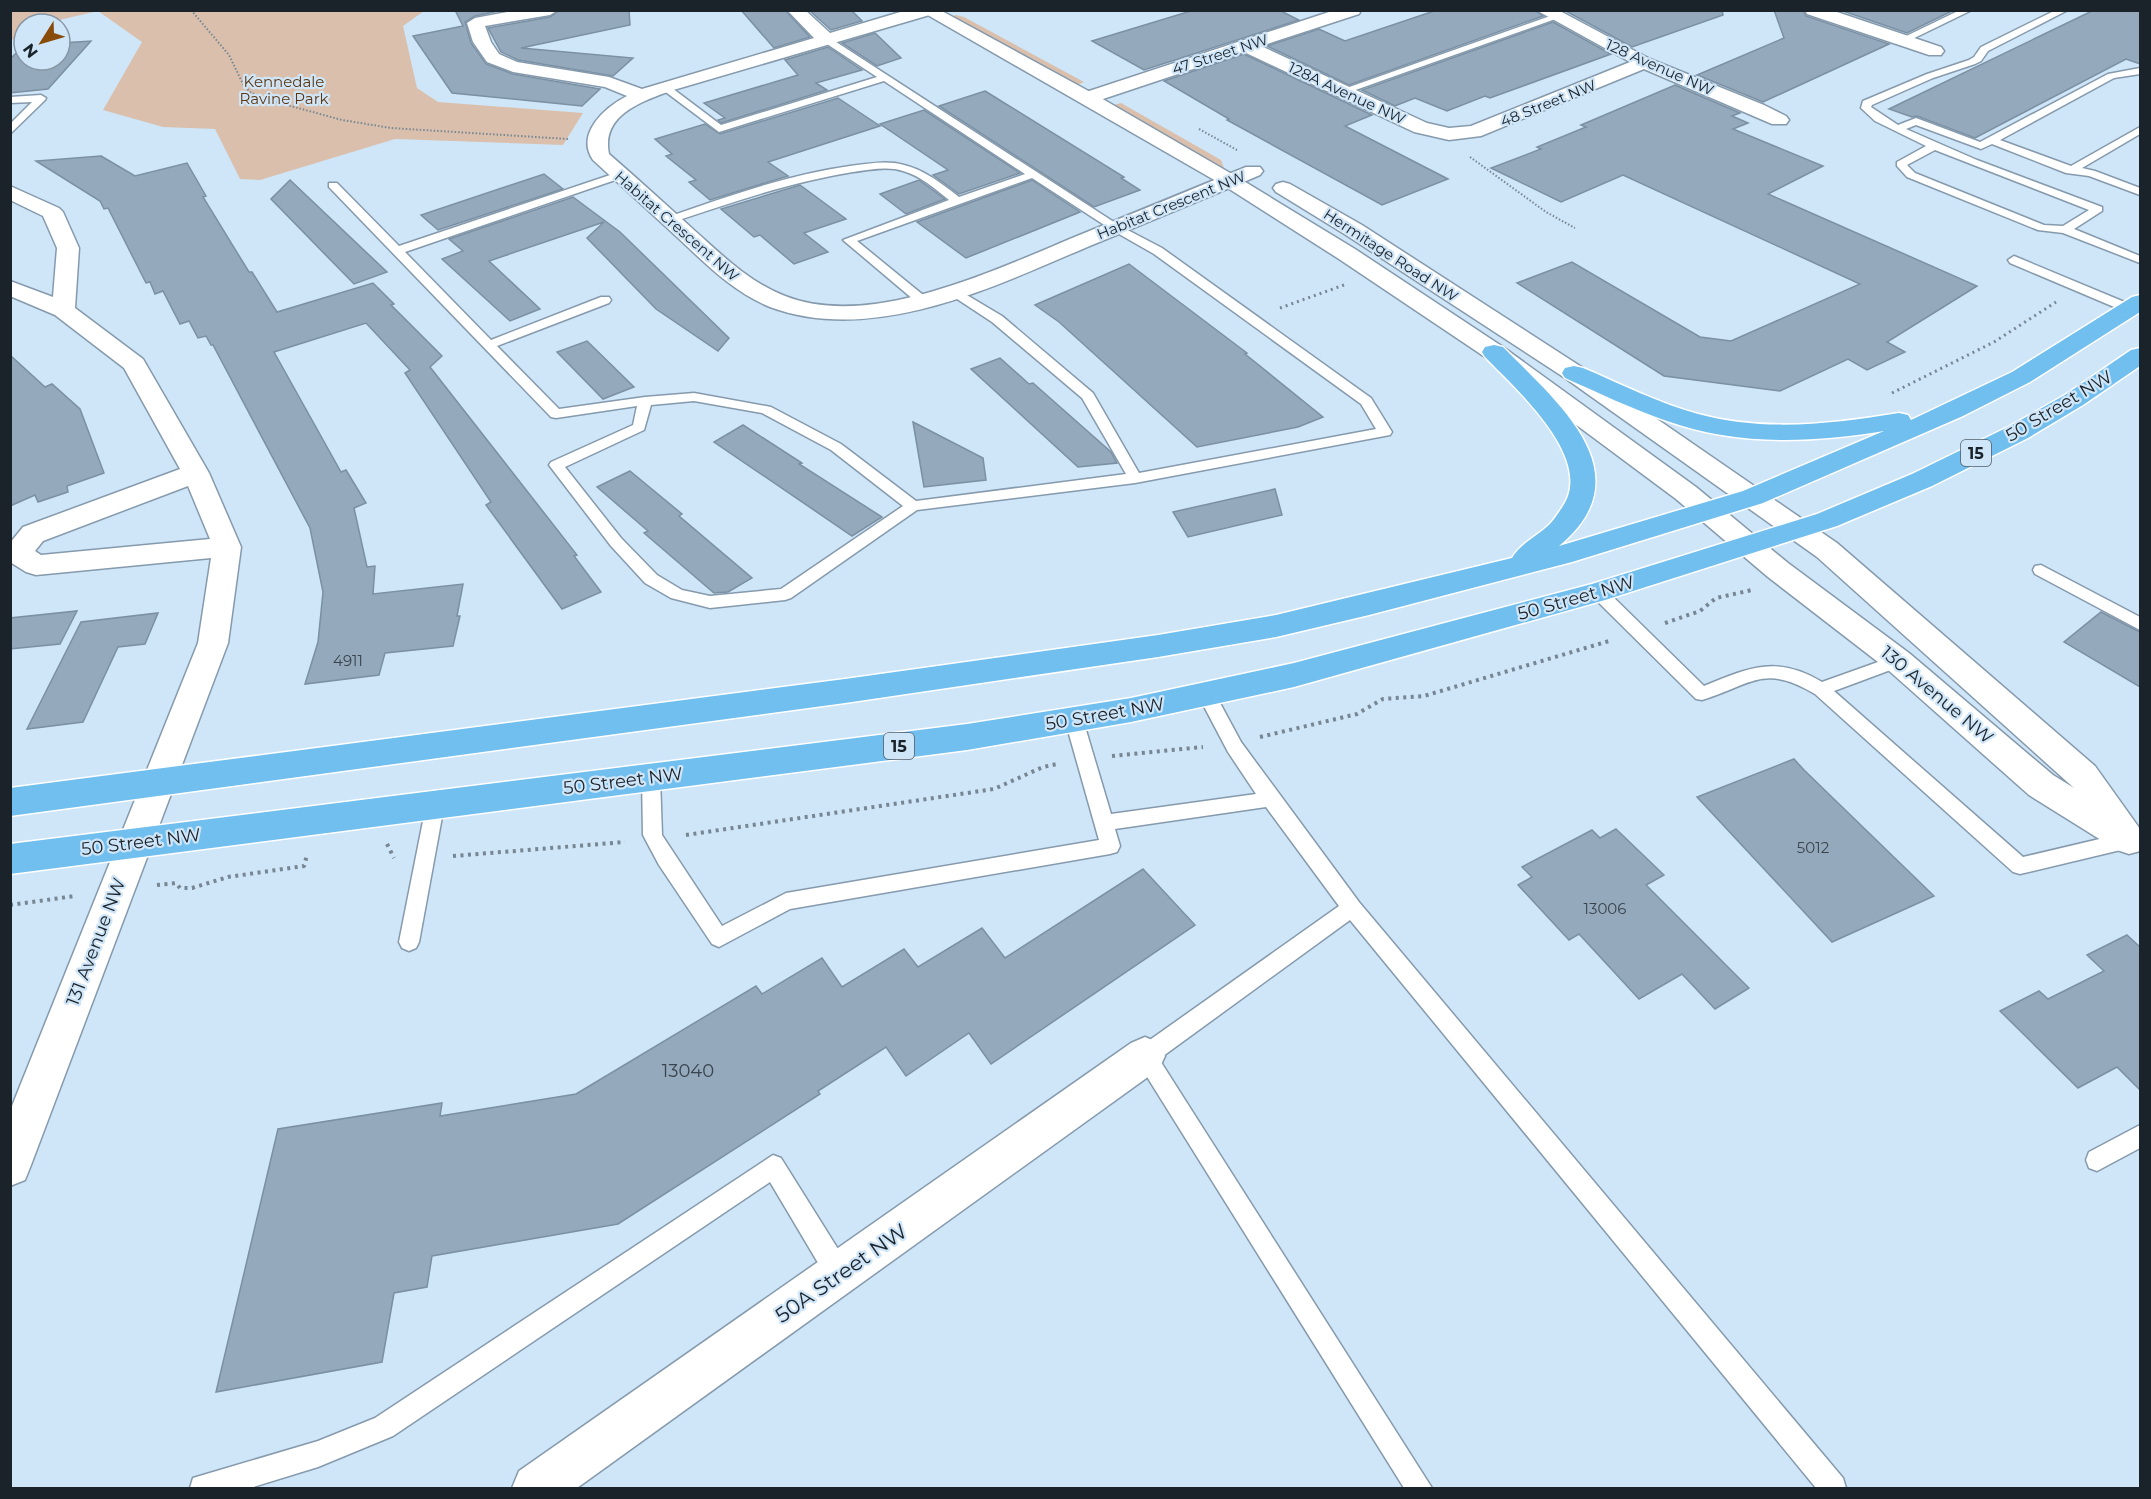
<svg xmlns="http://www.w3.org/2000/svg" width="2151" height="1499" font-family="Montserrat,sans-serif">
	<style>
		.green { fill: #dac0ac }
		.building { fill: #94a9bb; stroke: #7b90a2; stroke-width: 1.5 }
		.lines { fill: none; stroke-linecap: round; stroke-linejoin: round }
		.service-casing { stroke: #859aac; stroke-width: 3 }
		.minor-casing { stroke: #859aac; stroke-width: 3 }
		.tertiary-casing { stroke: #859aac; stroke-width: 3 }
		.primary-casing { stroke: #fff; stroke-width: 3 }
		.path-far2 { stroke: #778693; stroke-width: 2; stroke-dasharray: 1.5 2; stroke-linecap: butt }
		.path-far1 { stroke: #778693; stroke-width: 3; stroke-dasharray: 2 4; stroke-linecap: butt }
		.path { stroke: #778693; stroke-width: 4; stroke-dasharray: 3 4.5; stroke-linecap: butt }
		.service { fill: #fff; fill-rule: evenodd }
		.minor { fill: #fff; fill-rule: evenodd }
		.tertiary { fill: #fff; fill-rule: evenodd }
		.primary { fill: #71bfee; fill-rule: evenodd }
		.labels { text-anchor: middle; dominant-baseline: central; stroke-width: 4.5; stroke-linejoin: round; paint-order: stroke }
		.far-street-label { font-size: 15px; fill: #1b232a; stroke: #cfe5f8 }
		.far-park-label { font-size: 15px; fill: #5e350e; stroke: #cfe5f8 }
		.number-label { font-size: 15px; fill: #39444e }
		.shield { fill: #cfe5f8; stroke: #515d68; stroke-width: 1.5 }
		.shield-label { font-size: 16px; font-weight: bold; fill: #1b232a }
		.street-label { font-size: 18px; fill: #1b232a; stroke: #cfe5f8 }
		.near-number-label { font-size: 18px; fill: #39444e }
		.near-street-label { font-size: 21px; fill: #1b232a; stroke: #cfe5f8 }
	</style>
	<rect width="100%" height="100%" fill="#cfe5f8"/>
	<g class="green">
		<path d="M11 10 424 11 403 26 417 88 438 102 583 113 563 145 395 139 260 180 240 179 215 129 163 127 103 110 142 42 98 11 42 24H24V28L11 41Z"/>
		<path d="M956 15 964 17 1084 82 1077 85 950 17Z"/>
		<path d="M1121 103 1214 156 1221 160 1224 168 1121 112 1114 105Z"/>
	</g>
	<g class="building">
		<path d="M455 10H503L475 16 465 22 471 43 486 64 513 74 600 89 582 106 452 93 413 36 463 26Z"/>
		<path d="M560 10H629L630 25 521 48 633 58 613 76 518 60 501 52 488 28 550 17Z"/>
		<path d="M741 10H785L810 37 774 48Z"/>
		<path d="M809 10H851L862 21 831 30Z"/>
		<path d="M1194 10H1279L1299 20 1144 70 1092 41Z"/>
		<path d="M1437 10H1534L1543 16 1349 85 1267 46 1319 29 1345 41Z"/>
		<path d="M1564 10H1722L1723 15 1632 47Z"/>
		<path d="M1774 10H1803L1806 16 1889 44 1763 102 1697 75 1784 38Z"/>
		<path d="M1840 10H1954L1907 33Z"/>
		<path d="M2094 10H2140V64L2126 59 1975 138 1917 116 1912 117 1889 109Z"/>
		<path d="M1553 22 1611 54 1490 98 1485 96 1447 111 1415 98 1395 106 1362 90Z"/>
		<path d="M875 33 901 58 877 66 842 43Z"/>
		<path d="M91 41 48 89 10 93V59L24 45V60H60V43Z"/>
		<path d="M828 47 862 70 816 83 827 90 721 123 718 120 725 118 704 103 798 75 785 60Z"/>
		<path d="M1244 54 1372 115 1345 126 1448 179 1382 205 1227 120 1229 119 1164 81Z"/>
		<path d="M1675 85 1740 113 1732 116 1748 123 1733 129 1823 166 1768 194 1977 286 1887 342 1905 352 1867 370 1848 359 1780 391 1664 376 1517 283 1572 262 1700 337 1731 341 1860 284 1623 175 1561 202 1491 168 1541 149 1537 147 1586 127 1581 125Z"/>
		<path d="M985 91 1124 177 1121 178 1140 190 1094 207 939 106Z"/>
		<path d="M838 98 880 126 768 162 788 176 710 200 689 182 696 180 666 156 672 154 655 139 705 124 720 134Z"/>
		<path d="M924 110 1020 173 959 194 933 175 948 170 880 124Z"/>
		<path d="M101 156 135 176 187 163 206 196 203 197 249 272H252L277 312 373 283 394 304 391 305 442 356 430 367 577 555 574 556 601 592 562 609 486 505 491 502 405 373 410 370 366 323 274 352 341 472 346 470 366 503 354 508 367 567 375 566 373 594 463 584 457 616H460L453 646 385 653 379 675 305 684 318 642 323 592 310 528 213 345H211L206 336 198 338 189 321 180 324 163 291 155 294 150 282 146 283 108 208 104 209 100 201 36 161Z"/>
		<path d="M544 174 563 189 438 230 421 215Z"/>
		<path d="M290 180 387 272 354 284 271 199Z"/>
		<path d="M919 180 945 199 906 214 880 194Z"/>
		<path d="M1032 180 1080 212 966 258 917 222Z"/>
		<path d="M800 185 846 219 804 233 828 252 794 264 760 235 754 237 721 209Z"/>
		<path d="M573 197 620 232 729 338 718 351 656 309 587 238 604 222 489 261 540 309 510 321 442 259 463 251 449 239Z"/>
		<path d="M1129 264 1247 353 1245 354 1323 417 1298 427 1197 447 1059 322 1035 305Z"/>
		<path d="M587 341 634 387 603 399 557 352Z"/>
		<path d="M10 355 45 387 52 384 80 409 104 473 67 486 68 492 38 502 35 495 10 506Z"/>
		<path d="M1000 358 1029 384 1033 383 1111 452 1117 463 1078 467 971 369Z"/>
		<path d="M913 422 983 458 986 480 924 487Z"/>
		<path d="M743 425 802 463 799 464 882 517 852 536 714 442Z"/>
		<path d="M630 471 682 514 679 516 752 578 728 592 714 593 644 533 648 531 597 487Z"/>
		<path d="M1275 489 1282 515 1188 537 1173 512Z"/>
		<path d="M77 611 60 644 10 649V618Z"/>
		<path d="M2101 612 2140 632V687L2064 642Z"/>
		<path d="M158 613 145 644 118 647 83 722 27 729 81 622Z"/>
		<path d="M1794 759 1804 770 1934 896 1832 942 1697 797Z"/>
		<path d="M1616 829 1664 875 1646 885 1749 988 1715 1009 1682 974 1639 999 1579 934 1569 940 1518 885 1532 877 1522 867 1592 830 1600 838Z"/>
		<path d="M1143 869 1195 925 991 1064 969 1033 906 1076 886 1047 818 1091 820 1094 618 1224 432 1256 427 1287 394 1293 382 1362 216 1392 278 1129 442 1103 440 1116 576 1094 756 986 762 994 822 958 842 987 904 949 918 967 982 928 1005 958Z"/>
		<path d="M2127 935 2140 947V1090L2117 1067 2078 1088 2000 1011 2039 991 2048 999 2104 971 2087 955Z"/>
	</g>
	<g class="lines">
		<defs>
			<g id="service">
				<path d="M1960 10H1972L1904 43 1896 41Z"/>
				<path d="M2056 10H2068L1988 51 1981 61 1975 64 1933 78 1872 105 1871 107 1898 125 1916 118 1980 142 2108 74 2140 68V74L2114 78 2000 140 2071 166 2140 127V134L2082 168 2095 171 2140 188V195L2089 176 2066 173 1992 144 1981 149 1916 125 1906 129 1977 160 2102 207V211L2074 229 2140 256V263L2063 233 2038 230 1907 177 1897 166V162L1926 146 1875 121 1861 108 1863 101 1927 74 1969 60 1974 57 1981 47ZM1935 150 2089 210 2063 226 2044 225 1915 173 1907 165Z"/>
				<path d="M1553 15 1561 17 1347 93 1338 91Z"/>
				<path d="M824 38H830L1120 226 1162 248 1371 398 1392 432 1390 435 1135 483 917 510 791 598 785 600 710 608 671 598 645 583 611 546 549 465 551 462 633 425 637 406 556 418 551 417 329 187V183H337L399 246 616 173H624V177L405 252 491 340 601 297H609L611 300 609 303 497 346 559 409 645 397 694 393 771 407 841 444 916 501 1126 474 1082 398 992 322 951 295 949 292 951 289 955 288 1002 316 1093 393 1139 473 1376 429 1361 404 1154 254 1112 230 1032 178 857 241 928 299 930 302 924 306 920 305 843 240 949 200C935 189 921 176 903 171 887 166 869 170 853 172 791 182 733 202 673 222H665V218C726 197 786 175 850 166 868 164 886 160 904 165 925 170 942 184 959 197L1025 174 884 81 719 132 659 87 668 85 721 125 877 77 824 42ZM694 401 762 413 831 450 903 506 781 589 710 596 682 590 657 575 621 538 565 467 644 430 651 405Z"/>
				<path d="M41 95 46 98 45 100 10 134V124L32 102 10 103V97Z"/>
				<path d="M2014 256 2134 306 2136 309 2134 312H2126L2010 263 2008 260Z"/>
				<path d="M2041 565 2140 617V630L2035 574 2033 570 2035 566Z"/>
				<path d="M1598 586 1604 588 1704 686C1750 667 1777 655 1822 682L1892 657 1898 655 1904 657 1906 661 1904 665 1834 691 2023 857 2129 832 2136 834 2139 840 2136 846 2129 848 2020 874 2013 872 1815 694C1764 663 1751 685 1702 700L1696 699 1592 596 1590 592 1592 588Z"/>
				<path d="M1207 689 1213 690 1241 742 1359 902 1843 1478 1846 1488H1816L1350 920 1159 1059 1432 1488H1404L1134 1056 1137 1049 1339 906 1266 807 1115 829 1120 846 1117 852 1110 854 790 909 719 947 712 944 659 865 643 835 642 777 645 772 651 770 657 772 660 777 662 835 722 926 786 893 1099 840 1065 720 1068 715 1074 713 1080 715 1083 720 1111 814 1256 794 1228 752 1198 695 1201 690Z"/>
				<path d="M435 798 442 801 444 806 419 942 416 948 409 951 402 948 399 942 426 806 428 801Z"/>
				<path d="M2140 1125V1148L2097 1171 2089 1168 2086 1160 2089 1152Z"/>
				<path d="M773 1155 781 1158 848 1265 851 1274 848 1283 839 1286 830 1283 770 1182 393 1436 318 1467 250 1488H190L193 1478 203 1475 318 1441 375 1418Z"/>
			</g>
			<g id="minor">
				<path d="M518 10H558L550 15 485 26 491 42 499 54 517 62 609 77 642 89 814 38 787 10H805L830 33 907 10H935L933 14 670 91C641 102 601 115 609 154 638 179 666 205 694 230 723 256 749 282 785 296 872 331 1001 267 1082 234 1136 212 1191 190 1246 167H1260L1263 171 1260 175C1204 199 1148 222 1092 245 997 285 875 346 770 307 733 292 706 264 677 237 649 211 621 186 593 160 575 134 605 107 627 96L605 87 513 72 487 62 473 42 467 23 475 18Z"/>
				<path d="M1335 10H1361L1359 14 1261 46 1427 123 1449 128 1471 126 1630 62 1536 10H1558L1650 59 1764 105 1786 116 1789 120 1786 124H1772L1644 69 1481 136 1449 140 1414 132 1244 52 1094 102H1080L1078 98 1080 94Z"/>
				<path d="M1805 10H1831L1941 47 1944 51 1941 55H1929L1807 14Z"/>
				<path d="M10 186 59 208 63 212 79 248 75 308 143 359 209 473 241 547 228 643 31 1165 25 1180 10 1186V1111L198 643 211 558 36 575 26 572 10 562V543L23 527 180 469 124 368 55 315 10 296V281L53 297 57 248 43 216 10 200ZM188 486 210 539 41 555 35 551 43 541Z"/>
				<path d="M1145 1037 1159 1043 1165 1056 1159 1069 577 1488H512L519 1471 1131 1043Z"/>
			</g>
			<path id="tertiary" d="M919 10H940L1094 94 1237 177 1355 249 1503 347 1696 487 1788 563 1909 653 2053 775 2074 788 1817 557 1565 378 1346 235 1276 192 1273 188 1276 184 1283 182 1290 184 1362 225 1583 368 1837 543 2095 766 2140 829V851L2129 854 2117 850 2029 795 1887 669 1768 577 1676 499 1485 357 1339 259 1223 185Z"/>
			<g id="primary">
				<path d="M2140 295V312L2030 382 1963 416 1763 503 1572 562 1369 615 1276 637 1158 657 845 703 10 816V788L845 679 1158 635 1276 615 1512 558C1520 544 1537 536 1549 525 1554 520 1559 512 1563 506 1595 458 1515 388 1485 357L1482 352 1485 347 1494 345 1503 347C1557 402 1646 474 1559 546L1743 491 1884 431C1811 443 1738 446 1667 421 1632 409 1599 393 1565 378L1562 373 1565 368 1574 366 1583 368C1621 384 1658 403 1698 414 1764 432 1832 424 1899 413L1908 415 1911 420 2012 372 2132 297Z"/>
				<path d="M2140 348V366L2083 405 2028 438 1932 486 1837 526 1605 600 1294 687 1131 722 967 750 10 874V844L967 724 1131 698 1294 663 1592 584 1817 514 1912 474 2010 426 2065 395 2131 350Z"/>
			</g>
		</defs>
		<use href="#service" class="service-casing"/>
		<use href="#minor" class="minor-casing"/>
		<use href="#tertiary" class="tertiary-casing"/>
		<use href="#primary" class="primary-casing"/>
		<g class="path-far2">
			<path d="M191 10 229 55 243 84 250 92 265 99 342 120 391 128 568 139"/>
			<path d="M1199 129 1237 150"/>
			<path d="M1470 157 1546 212 1575 228"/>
		</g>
		<g class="path-far1">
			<path d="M1280 308 1344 285"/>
			<path d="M1892 393 1994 342 2056 302"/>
		</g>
		<g class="path">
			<path d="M1665 623 1700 611 1716 598 1752 590"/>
			<path d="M1260 737 1357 714 1383 699 1424 696 1609 641"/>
			<path d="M1112 756 1203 747"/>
			<path d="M686 835 994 789 1043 767 1057 764"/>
			<path d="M387 844 394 858"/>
			<path d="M453 856 625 842"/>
			<path d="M157 885 176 883 180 888H192L228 877 304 866 307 855"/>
			<path d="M10 905 75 896"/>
		</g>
		<use href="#service" class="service"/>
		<use href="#minor" class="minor"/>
		<use href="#tertiary" class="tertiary"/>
		<use href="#primary" class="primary"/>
	</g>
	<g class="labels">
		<g class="far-street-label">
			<text transform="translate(1220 54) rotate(-18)">47 Street NW</text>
			<text transform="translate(1660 67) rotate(24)">128 Avenue NW</text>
			<text transform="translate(1347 93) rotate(25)">128A Avenue NW</text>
			<text transform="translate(1548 103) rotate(-22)">48 Street NW</text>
			<text transform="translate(1171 205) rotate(-22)">Habitat Crescent NW</text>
			<text transform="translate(677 226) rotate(41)">Habitat Crescent NW</text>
			<text transform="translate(1391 255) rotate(33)">Hermitage Road NW</text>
		</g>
		<g class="far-park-label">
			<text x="284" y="81">Kennedale<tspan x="284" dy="17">Ravine Park</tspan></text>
		</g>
		<g class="number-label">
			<text x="348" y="660">4911</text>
			<text x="1813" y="847">5012</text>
			<text x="1605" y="908">13006</text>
		</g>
		<g class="shield">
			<rect x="1961" y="440" width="30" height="26" rx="4.5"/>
			<rect x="884" y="733" width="30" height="26" rx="4.5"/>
		</g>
		<g class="shield-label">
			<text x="1976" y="453">15</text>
			<text x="899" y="746">15</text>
		</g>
		<g class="street-label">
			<text transform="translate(2059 406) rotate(-31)">50 Street NW</text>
			<text transform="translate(1576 598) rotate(-16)">50 Street NW</text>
			<text transform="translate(1937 695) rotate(40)">130 Avenue NW</text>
			<text transform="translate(1105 714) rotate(-10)">50 Street NW</text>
			<text transform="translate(623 781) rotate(-7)">50 Street NW</text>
			<text transform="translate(141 842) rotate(-7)">50 Street NW</text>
			<text transform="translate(96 942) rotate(-69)">131 Avenue NW</text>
		</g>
		<g class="near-number-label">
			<text x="688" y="1071">13040</text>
		</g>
		<g class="near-street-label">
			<text transform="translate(841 1273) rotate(-35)">50A Street NW</text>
		</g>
	</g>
	<rect width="2151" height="1499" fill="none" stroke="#1b232a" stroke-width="24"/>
	<g transform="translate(42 42) rotate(233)"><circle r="28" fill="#cfe5f8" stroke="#8797a6" stroke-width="1.5"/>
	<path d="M0-4.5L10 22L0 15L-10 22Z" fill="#884b0a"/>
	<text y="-9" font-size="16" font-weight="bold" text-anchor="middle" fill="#1b232a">N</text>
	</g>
</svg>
